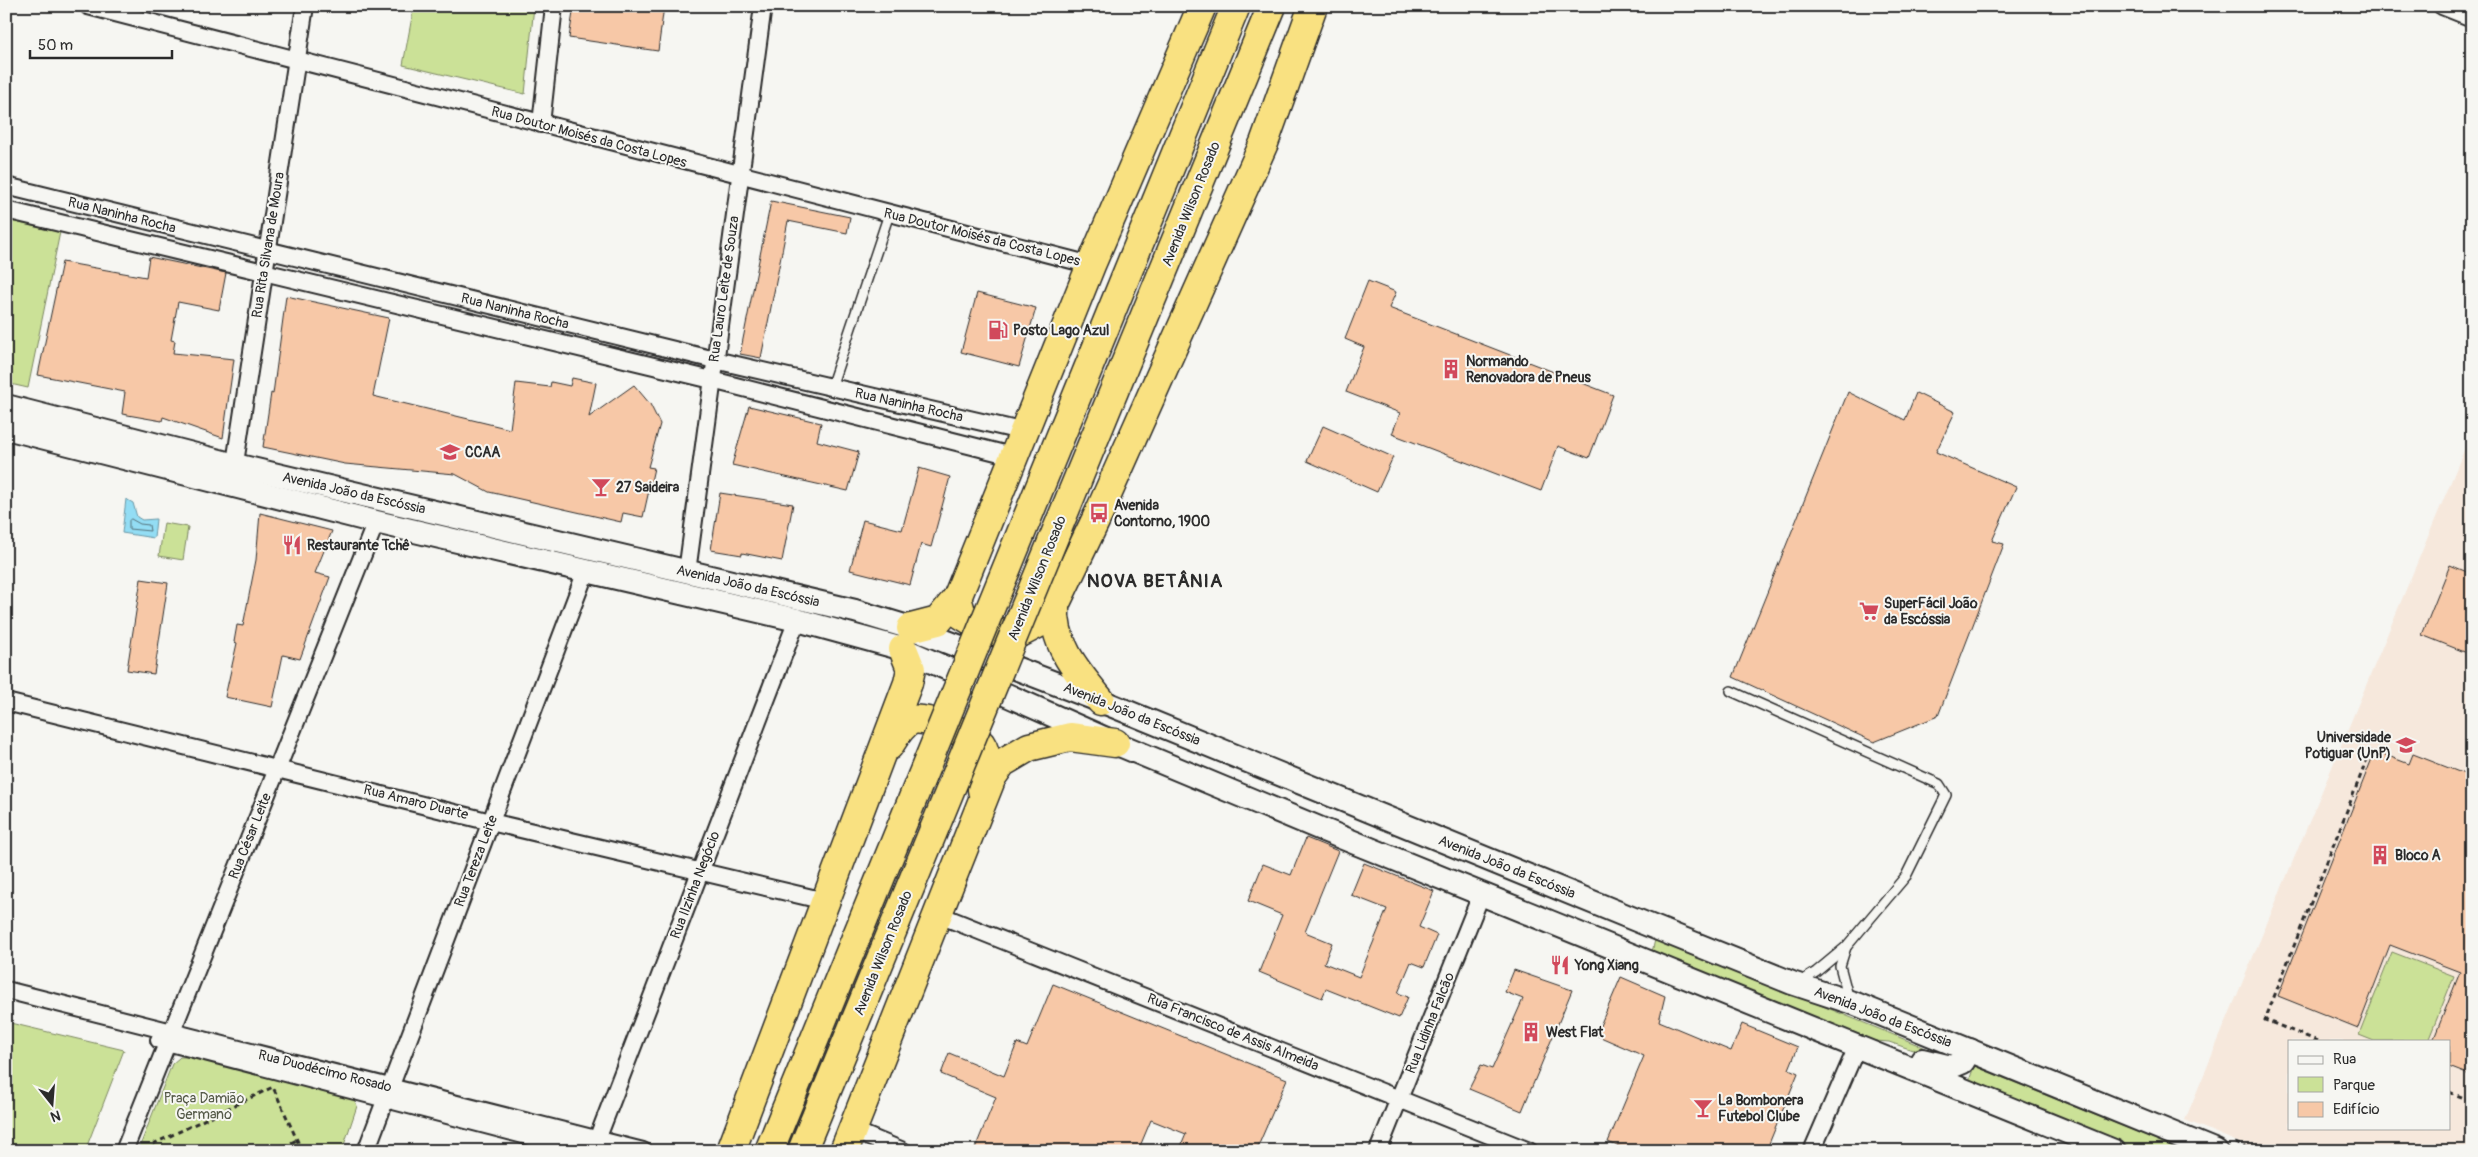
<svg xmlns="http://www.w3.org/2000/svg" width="2478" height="1157" font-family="Pangolin,sans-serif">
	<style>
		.built { fill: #f6e8dc; fill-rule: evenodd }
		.green { fill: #cbe197; stroke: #7b8661 }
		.water { fill: #93ddf4; stroke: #6996a4 }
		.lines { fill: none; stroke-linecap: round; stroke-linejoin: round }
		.shore { stroke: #55727b; stroke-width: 1 }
		.building { fill: #f7c8a7; stroke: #2b2b2b }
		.lane-casing { stroke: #2b2b2b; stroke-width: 12 }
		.street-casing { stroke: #2b2b2b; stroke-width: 20 }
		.secondary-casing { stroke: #2b2b2b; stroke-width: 26 }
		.highway-casing { stroke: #2b2b2b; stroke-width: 31 }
		.path { stroke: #2b2b2b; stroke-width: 3; stroke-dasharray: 5 4; stroke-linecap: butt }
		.lane { stroke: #f6f6f2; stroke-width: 9 }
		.street { stroke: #f6f6f2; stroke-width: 16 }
		.secondary { stroke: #f6f6f2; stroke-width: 22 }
		.highway { stroke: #f9e181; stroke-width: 28 }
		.highway-bridge-casing { stroke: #2b2b2b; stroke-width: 31; stroke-linecap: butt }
		.highway-bridge { stroke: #f9e181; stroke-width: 28 }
		.labels { text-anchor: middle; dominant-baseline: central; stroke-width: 4; stroke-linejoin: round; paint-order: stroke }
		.street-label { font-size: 14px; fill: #2b2b2b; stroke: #f6f6f2 }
		.poi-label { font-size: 14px; font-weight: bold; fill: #2b2b2b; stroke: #f6f6f2; text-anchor: start }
		.park-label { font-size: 14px; fill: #535846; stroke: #f6f6f2 }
		.district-label { font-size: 19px; font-weight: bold; letter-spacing: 1px; fill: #2b2b2b; stroke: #f6f6f2 }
	</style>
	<rect width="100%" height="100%" fill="#f6f6f2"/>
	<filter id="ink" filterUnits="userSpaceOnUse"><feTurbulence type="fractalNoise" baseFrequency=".02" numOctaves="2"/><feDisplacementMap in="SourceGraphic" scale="10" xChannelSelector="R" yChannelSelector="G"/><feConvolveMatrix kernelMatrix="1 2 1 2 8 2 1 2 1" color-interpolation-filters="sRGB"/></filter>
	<g filter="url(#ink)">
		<path class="built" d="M2465 448 2472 450V1151H2259L2185 1120ZM2289 1041H2449V1128H2289Z"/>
		<g class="green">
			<path d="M414 6H534L525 94 403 65Z"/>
			<path d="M6 220 60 232 28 388 6 383Z"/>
			<path d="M164 523 188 527 183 560 159 556Z"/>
			<path d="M1655 940H1660L1948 1057 1945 1061 1889 1042 1862 1040 1652 952Z"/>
			<path d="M2392 952 2454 976 2428 1041H2374L2359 1035Z"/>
			<path d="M6 1022 124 1050 85 1151H6Z"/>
			<path d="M180 1057H191L343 1094 354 1099 357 1106 342 1151H138L172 1064Z"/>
			<path d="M1974 1066 2184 1151H2139L1969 1081Z"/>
		</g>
		<path class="water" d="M126 499 133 503 137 517 142 520 156 519 154 538 122 533Z"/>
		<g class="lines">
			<path class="shore" d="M131 519 140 524 149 525 150 531 129 529V521Z"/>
		</g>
		<g class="building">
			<path d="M574 6H664L658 51 569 38Z"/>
			<path d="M771 201 850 217 847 233 788 221 761 358 740 354Z"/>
			<path d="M149 257 226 273 219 310 178 302 171 340 175 341 173 353 234 359 223 438 163 417 162 421 122 414 125 392 38 375 62 262 146 277Z"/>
			<path d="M1368 281 1396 292 1389 308 1613 395 1589 458 1558 446 1541 491 1392 434 1400 413 1346 392 1364 347 1345 339Z"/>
			<path d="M977 293 1036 308 1019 367 961 352Z"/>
			<path d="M286 296 389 318 373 396 510 429 516 383 550 387 551 382 570 386 572 378 596 383 589 417 634 385 650 404 660 424 648 467 654 468 643 517 623 513 621 522 489 492 455 474 345 464 263 447 271 393 273 394Z"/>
			<path d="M1848 392 1905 420 1916 393 1955 412 1936 452 2016 487 1992 541 2004 544 1938 716 1874 742 1733 677Z"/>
			<path d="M749 406 821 423 817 441 859 452 848 491 732 465Z"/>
			<path d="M1323 426 1393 457 1377 492 1307 461Z"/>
			<path d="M919 468 950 477 931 547 921 544 910 585 850 570 863 520 902 530Z"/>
			<path d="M720 493 793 504 782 561 742 553V555L711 550Z"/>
			<path d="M260 513 332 531 315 573 330 577 300 659 283 655 272 707 225 697 237 643 234 642 237 625 243 626 256 560Z"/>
			<path d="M2450 565 2472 574V655L2422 635Z"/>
			<path d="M141 579 168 583 154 674 127 670Z"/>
			<path d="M2375 751 2409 764 2413 754 2472 777V1076L2449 1067V1041H2433L2460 972 2390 945 2358 1028 2278 996Z"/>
			<path d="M1306 838 1338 851 1305 932 1332 943 1324 963 1359 977 1387 909 1351 895 1364 863 1434 891 1419 927 1437 935 1424 967 1411 962 1398 993 1408 997 1399 1018 1326 989 1322 998 1259 972 1282 915 1248 901 1263 864 1291 875Z"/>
			<path d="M1514 970 1572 990 1522 1111 1469 1089 1481 1065 1492 1069 1523 999 1505 992Z"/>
			<path d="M1621 977 1665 996 1659 1021 1731 1051 1742 1024 1798 1047 1789 1069 1798 1073 1766 1151H1629L1608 1142 1644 1056 1596 1035Z"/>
			<path d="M1053 984 1287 1079 1256 1151H1179L1186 1134 1151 1120 1138 1151H974L996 1097 941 1074 949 1053 1004 1076 1017 1043 1027 1047Z"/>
		</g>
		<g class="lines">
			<defs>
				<g id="lane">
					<path d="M831 387 889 214"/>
					<path d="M1731 691 1939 784 1946 795 1906 876 1846 947 1816 972 1799 983"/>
					<path d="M1846 947 1840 966 1849 1000"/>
				</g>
				<g id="street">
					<path d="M88 6 1091 265"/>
					<path d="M2442 6 2472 18"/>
					<path d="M541 124 554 6"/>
					<path d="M6 186 715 360 1025 432"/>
					<path d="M6 210 712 380 1016 457"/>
					<path d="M233 476 305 6"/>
					<path d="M687 572 763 6"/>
					<path d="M6 702 491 822 825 901"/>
					<path d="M937 914 1529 1151"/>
					<path d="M6 990 643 1151"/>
					<path d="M159 1040 585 1151"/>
					<path d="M852 1130 903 1151"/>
					<path d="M593 1150 797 620"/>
					<path d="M124 1151 376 522"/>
					<path d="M366 1151 586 571"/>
					<path d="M1378 1151 1481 895"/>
					<path d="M1812 1151 1857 1047"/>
				</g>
				<g id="secondary">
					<path d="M6 406 235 465 855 611 911 628 1101 701 1646 924 1792 983 1856 1004 2216 1151"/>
					<path d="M6 428 376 522 797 620 903 649 1115 743 1326 831 2114 1151"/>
					<path d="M1922 1060 1951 1067 1963 1062 1970 1050"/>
				</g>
				<g id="highway">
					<path d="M957 598 962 615 985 629 1009 634 1022 632 1043 621 1055 605 1099 513 1264 143 1313 6"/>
					<path d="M1055 605C1052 644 1078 673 1101 701"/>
					<path d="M911 628 938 621 957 598 1091 265 1202 6"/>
					<path d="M889 746C895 737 901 725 912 720 923 716 973 734 981 744 990 757 984 776 982 790"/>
					<path d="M731 1151 908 683 911 669 903 649"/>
					<path d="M844 1151 992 777 1002 763 1029 747 1070 737 1115 743"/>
				</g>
			</defs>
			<use href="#lane" class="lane-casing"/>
			<use href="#street" class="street-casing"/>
			<use href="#secondary" class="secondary-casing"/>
			<use href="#highway" class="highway-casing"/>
			<g class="path">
				<path d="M2318 1041 2265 1020 2371 749"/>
				<path d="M2449 1092 2472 1101"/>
				<path d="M2235 1143 2254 1151"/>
				<path d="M154 1151 151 1145 273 1087 302 1151"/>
				<path d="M275 1151 297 1140"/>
			</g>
			<use href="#lane" class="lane"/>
			<use href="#street" class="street"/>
			<use href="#secondary" class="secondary"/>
			<use href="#highway" class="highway"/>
			<defs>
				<g id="highway-bridge">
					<path d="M769 1151 1236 6"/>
					<path d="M802 1151 1272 6"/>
				</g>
			</defs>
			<use href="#highway-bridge" class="highway-bridge-casing"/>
			<use href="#highway-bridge" class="highway-bridge"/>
		</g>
	</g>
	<defs>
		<symbol id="fuel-bare" viewBox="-9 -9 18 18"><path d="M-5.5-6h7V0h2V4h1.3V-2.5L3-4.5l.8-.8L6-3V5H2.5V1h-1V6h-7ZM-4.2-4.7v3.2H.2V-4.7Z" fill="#d1495b" stroke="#f6f6f2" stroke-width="2.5" paint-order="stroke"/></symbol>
		<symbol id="building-bare" viewBox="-9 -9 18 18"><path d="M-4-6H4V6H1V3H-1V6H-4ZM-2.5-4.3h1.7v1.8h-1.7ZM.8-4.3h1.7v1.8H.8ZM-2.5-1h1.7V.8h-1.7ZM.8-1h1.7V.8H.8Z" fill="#d1495b" stroke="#f6f6f2" stroke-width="2.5" paint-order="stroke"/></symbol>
		<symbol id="school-bare" viewBox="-9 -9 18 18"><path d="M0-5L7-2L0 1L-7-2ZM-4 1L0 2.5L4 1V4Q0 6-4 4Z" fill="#d1495b" stroke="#f6f6f2" stroke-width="2.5" paint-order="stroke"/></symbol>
		<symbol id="bar-bare" viewBox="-9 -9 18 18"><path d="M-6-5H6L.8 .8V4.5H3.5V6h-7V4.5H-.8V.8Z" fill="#d1495b" stroke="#f6f6f2" stroke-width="2.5" paint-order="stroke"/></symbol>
		<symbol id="bus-bare" viewBox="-9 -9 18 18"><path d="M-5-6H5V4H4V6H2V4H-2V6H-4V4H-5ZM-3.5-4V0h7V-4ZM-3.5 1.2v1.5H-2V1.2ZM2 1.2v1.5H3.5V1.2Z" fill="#d1495b" stroke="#f6f6f2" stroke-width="2.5" paint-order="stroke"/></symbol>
		<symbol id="restaurant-bare" viewBox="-9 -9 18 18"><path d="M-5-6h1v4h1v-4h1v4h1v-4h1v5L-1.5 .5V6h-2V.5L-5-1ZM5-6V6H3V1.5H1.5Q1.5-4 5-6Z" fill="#d1495b" stroke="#f6f6f2" stroke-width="2.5" paint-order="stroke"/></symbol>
		<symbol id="supermarket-bare" viewBox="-9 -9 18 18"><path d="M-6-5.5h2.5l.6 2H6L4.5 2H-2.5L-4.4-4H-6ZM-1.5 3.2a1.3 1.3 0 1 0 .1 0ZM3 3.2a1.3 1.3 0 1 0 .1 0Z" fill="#d1495b" stroke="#f6f6f2" stroke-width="2.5" paint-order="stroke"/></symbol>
		<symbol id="university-bare" viewBox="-9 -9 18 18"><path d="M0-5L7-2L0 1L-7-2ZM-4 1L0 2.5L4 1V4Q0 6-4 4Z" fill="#d1495b" stroke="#f6f6f2" stroke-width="2.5" paint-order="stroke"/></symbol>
	</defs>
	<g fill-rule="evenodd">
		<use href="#fuel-bare" x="984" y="316" width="28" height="28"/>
		<use href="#building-bare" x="1437" y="355" width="28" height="28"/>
		<use href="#school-bare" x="436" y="438" width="28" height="28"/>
		<use href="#bar-bare" x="587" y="473" width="28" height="28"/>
		<use href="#bus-bare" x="1085" y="499" width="28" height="28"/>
		<use href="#restaurant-bare" x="278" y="531" width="28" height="28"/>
		<use href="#supermarket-bare" x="1855" y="597" width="28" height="28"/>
		<use href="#university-bare" x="2392" y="731" width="28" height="28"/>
		<use href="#building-bare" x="2366" y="841" width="28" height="28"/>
		<use href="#restaurant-bare" x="1546" y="951" width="28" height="28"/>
		<use href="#building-bare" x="1517" y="1018" width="28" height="28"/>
		<use href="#bar-bare" x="1689" y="1094" width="28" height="28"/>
	</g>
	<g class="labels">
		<g class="street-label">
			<text transform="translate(589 137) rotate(15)">Rua Doutor Moisés da Costa Lopes</text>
			<text transform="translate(1191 204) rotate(-68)">Avenida Wilson Rosado</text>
			<text transform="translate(122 215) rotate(14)">Rua Naninha Rocha</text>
			<text transform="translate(982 237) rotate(14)">Rua Doutor Moisés da Costa Lopes</text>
			<text transform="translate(268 245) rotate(-81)">Rua Rita Silvana de Moura</text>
			<text transform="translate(724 289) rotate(-82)">Rua Lauro Leite de Souza</text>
			<text transform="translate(515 311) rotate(14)">Rua Naninha Rocha</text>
			<text transform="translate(909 405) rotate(13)">Rua Naninha Rocha</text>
			<text transform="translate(354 493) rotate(13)">Avenida João da Escóssia</text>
			<text transform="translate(1037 578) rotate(-68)">Avenida Wilson Rosado</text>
			<text transform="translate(748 586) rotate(13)">Avenida João da Escóssia</text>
			<text transform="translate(1132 714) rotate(22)">Avenida João da Escóssia</text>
			<text transform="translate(416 802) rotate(14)">Rua Amaro Duarte</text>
			<text transform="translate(250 836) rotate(-68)">Rua César Leite</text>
			<text transform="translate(476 861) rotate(-69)">Rua Tereza Leite</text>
			<text transform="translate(1507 867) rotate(22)">Avenida João da Escóssia</text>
			<text transform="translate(695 885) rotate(-69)">Rua Ilzinha Negócio</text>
			<text transform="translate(883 953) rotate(-68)">Avenida Wilson Rosado</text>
			<text transform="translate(1883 1017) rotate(21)">Avenida João da Escóssia</text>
			<text transform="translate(1430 1023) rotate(-68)">Rua Lidinha Falcão</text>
			<text transform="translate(1233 1032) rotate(22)">Rua Francisco de Assis Almeida</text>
			<text transform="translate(325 1071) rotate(14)">Rua Duodécimo Rosado</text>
		</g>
		<g class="poi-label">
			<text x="1013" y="330">Posto Lago Azul</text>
			<text x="1466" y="361">Normando<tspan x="1466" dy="16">Renovadora de Pneus</tspan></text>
			<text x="465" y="452">CCAA</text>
			<text x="616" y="487">27 Saideira</text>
			<text x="1114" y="505">Avenida<tspan x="1114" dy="16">Contorno, 1900</tspan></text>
			<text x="307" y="545">Restaurante Tchê</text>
			<text x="1884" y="603">SuperFácil João<tspan x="1884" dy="16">da Escóssia</tspan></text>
			<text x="2391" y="737" text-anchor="end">Universidade<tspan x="2391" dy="16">Potiguar (UnP)</tspan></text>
			<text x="2395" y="855">Bloco A</text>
			<text x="1575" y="965">Yong Xiang</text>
			<text x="1546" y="1032">West Flat</text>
			<text x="1718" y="1100">La Bombonera<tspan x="1718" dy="16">Futebol Clube</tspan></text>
		</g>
		<g class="park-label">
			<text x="204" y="1098">Praça Damião<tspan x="204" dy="16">Germano</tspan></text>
		</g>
		<g class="district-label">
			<text x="1155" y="581">NOVA BETÂNIA</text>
		</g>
	</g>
	<rect width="2478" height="1157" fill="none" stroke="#f6f6f2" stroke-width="25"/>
	<rect x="12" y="12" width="2453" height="1132" fill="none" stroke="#2b2b2b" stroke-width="2" filter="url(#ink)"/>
	<rect x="2288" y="1040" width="162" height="90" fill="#f6f6f2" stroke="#a5a5a2"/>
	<rect x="2298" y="1056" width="25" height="8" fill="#f6f6f2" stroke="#a5a5a2"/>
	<text x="2333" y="1064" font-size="15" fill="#2b2b2b">Rua</text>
	<rect x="2298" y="1077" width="25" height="15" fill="#cbe197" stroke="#a5a5a2"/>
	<text x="2333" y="1090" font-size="15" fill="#2b2b2b">Parque</text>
	<rect x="2298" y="1102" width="25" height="15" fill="#f7c8a7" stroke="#a5a5a2"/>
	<text x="2333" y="1114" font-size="15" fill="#2b2b2b">Edifício</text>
	<g transform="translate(52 1104) rotate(163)" stroke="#f6f6f2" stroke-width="4" paint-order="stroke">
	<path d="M0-4L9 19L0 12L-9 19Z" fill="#2b2b2b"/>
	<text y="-8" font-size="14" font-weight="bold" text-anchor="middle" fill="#2b2b2b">N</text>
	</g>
	<path d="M30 50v8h142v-8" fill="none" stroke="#2b2b2b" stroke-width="2.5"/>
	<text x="38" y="50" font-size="15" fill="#2b2b2b" stroke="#f6f6f2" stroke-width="4" paint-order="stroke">50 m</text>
</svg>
